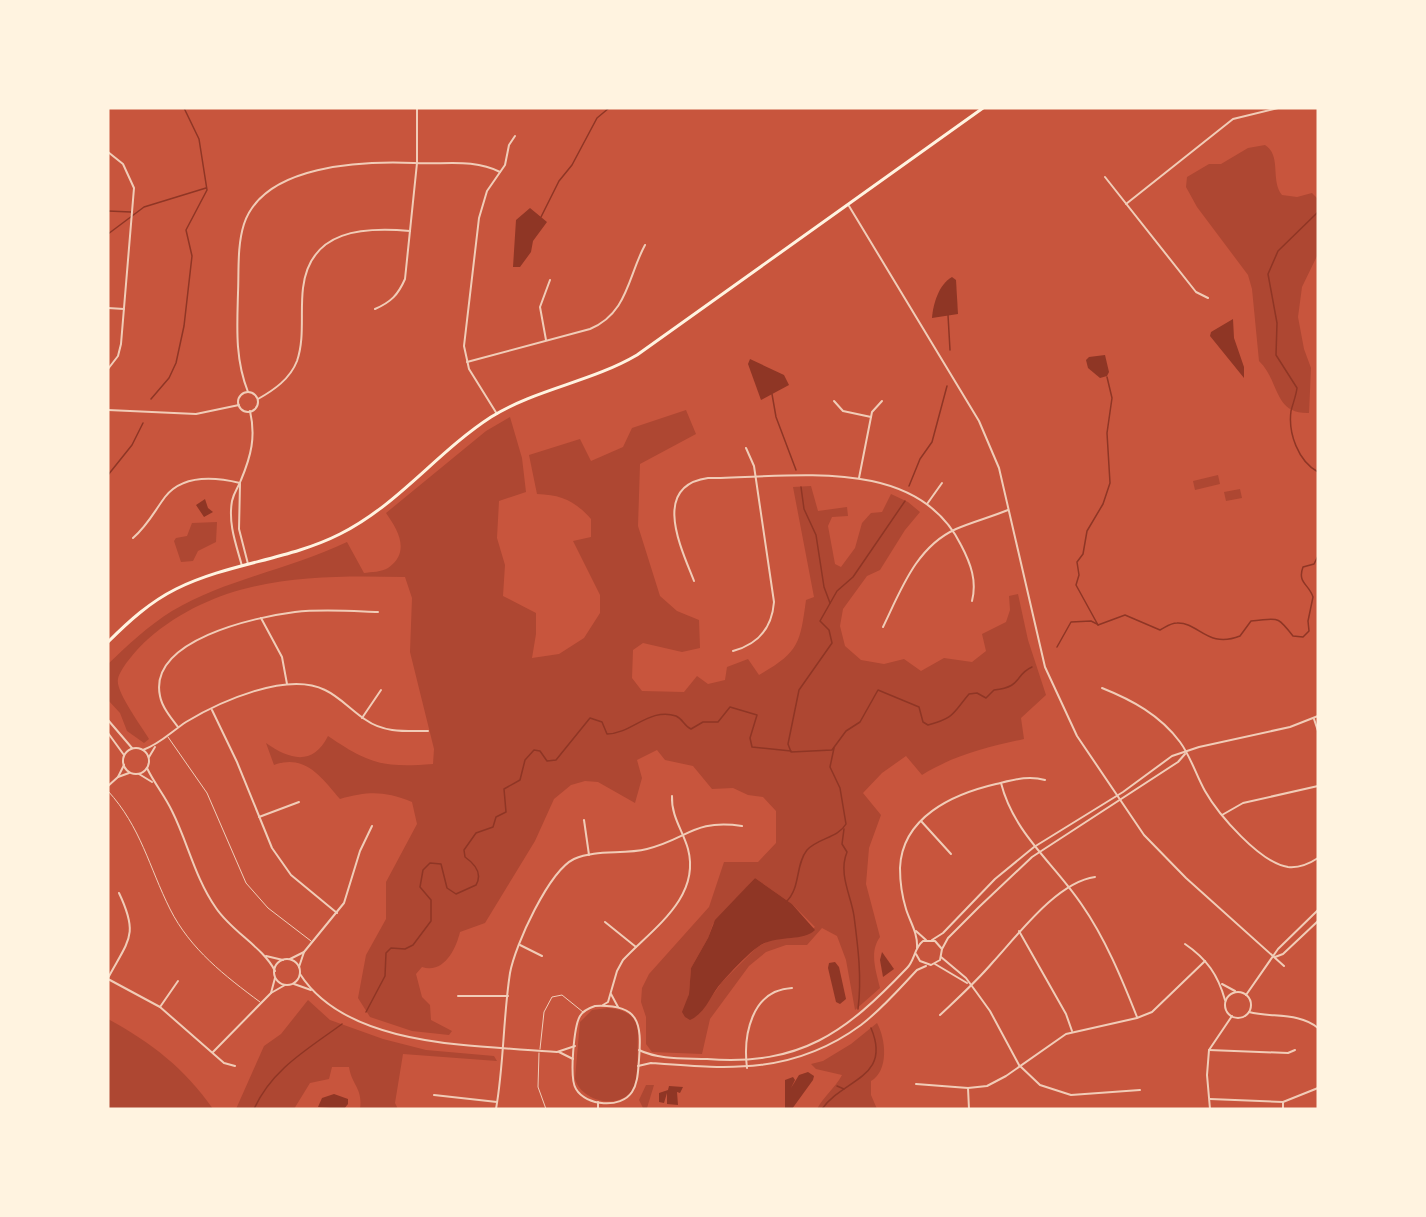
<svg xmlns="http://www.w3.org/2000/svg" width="1426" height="1217" font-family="Montserrat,sans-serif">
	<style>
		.green { fill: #ae4732; fill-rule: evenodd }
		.water { fill: #8f3625 }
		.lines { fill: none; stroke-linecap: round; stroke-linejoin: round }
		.stream { stroke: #8f3625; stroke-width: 1.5 }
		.service { stroke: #f1ccb7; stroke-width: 1 }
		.minor { stroke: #f1ccb7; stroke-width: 2 }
		.secondary { stroke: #fff3e0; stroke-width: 3 }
	</style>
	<rect width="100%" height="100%" fill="#c8553d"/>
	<g class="green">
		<path d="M1265 145C1282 156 1270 180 1282 195L1297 197 1312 193 1318 199V254L1302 287 1298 317 1304 349 1311 368 1309 413C1273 414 1280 381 1259 361L1252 289 1248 275 1197 207 1186 187 1187 177 1209 164H1221L1248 148Z"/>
		<path d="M686 410 696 434 640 464 638 526 660 596 677 611 699 620 700 648 682 652 643 643 633 650 632 678 642 691 684 692 697 676 708 684 725 680 727 667 748 659 759 675C799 652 800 644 806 600L814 597 793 487 811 486 818 511 847 507 848 516 832 517 828 526 835 564 841 567 855 548 862 523 871 513 882 512 891 494 908 502 920 512 905 530 880 570 867 576 843 609 840 626 845 646 861 660 884 664 904 659 921 671 944 658 972 662 986 651 982 634 1006 622 1010 610 1009 596 1018 594 1028 640 1046 695 1021 718 1024 739C988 747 954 755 922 775L906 756 882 773 863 793 881 815 869 848 866 884 880 937C869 952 876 971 880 988L855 1010 846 960 837 936 822 928 807 945H786L766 952 749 966 710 1019 702 1054 652 1052 646 1044V1017L641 1002 642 988 649 974 709 907 724 862H758L776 843V811L763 797 748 795 733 788 712 789 693 766 665 760 657 750 637 760 642 778 635 803 598 782 585 781 571 785 554 799 535 841 485 923 460 932C456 949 444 974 422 967L416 974 422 997 430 1005 431 1020 452 1031 449 1035 412 1031 370 1017 358 998 366 955 386 919V882L417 824 412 802C384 791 369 791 340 799 322 778 305 753 274 765L266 743C290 760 313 766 328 736 369 764 384 768 433 764L434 749 410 652 412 598 405 577C313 575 222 575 148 639 139 647 120 668 118 679 115 691 142 727 149 739L144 743 127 731 120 713 108 700V664C128 645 148 626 172 611 226 579 291 569 347 542L364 573C371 572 382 572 388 568 411 552 398 530 386 513L486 431 510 417 522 458 526 492 499 501 497 538 505 565 503 596 536 613V634L532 658 559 654 584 638 600 613V595L573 541 591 537V519C574 500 561 495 537 494L529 455 580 439 591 461 623 447 632 428ZM755 878 792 904 815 927 802 936 774 938 756 948 722 982 705 1006 683 1012 689 994 691 968 708 938 713 924Z"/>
		<path d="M1218 475 1220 484 1195 490 1193 481Z"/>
		<path d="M1240 489 1242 498 1226 501 1224 492Z"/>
		<path d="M217 522 216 542 198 551 193 561 181 562 174 541 176 538 187 536 192 523Z"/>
		<path d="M308 1000 330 1020 383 1039 426 1050 494 1056 497 1061 403 1054 395 1103 398 1109H360C363 1088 352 1086 349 1067H332L329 1079 310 1083 294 1109H236L264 1046 281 1034Z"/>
		<path d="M608 1008C626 1010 637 1015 638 1034 637 1050 639 1072 634 1086 624 1111 582 1103 575 1079L580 1022 592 1010Z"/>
		<path d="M108 1019C152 1043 184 1068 213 1109H108Z"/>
		<path d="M877 1023C886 1039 889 1071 871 1081V1095L877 1109H817C824 1096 835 1088 842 1075L816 1069 811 1064 823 1061 851 1044Z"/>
		<path d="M646 1085H654L647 1108H643L639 1100Z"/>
	</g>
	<g class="water">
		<path d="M530 208 547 222 533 241 531 252 520 267H513L516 220Z"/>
		<path d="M952 277 956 280 958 314 932 318C933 304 939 284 952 277Z"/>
		<path d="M1233 319 1234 338 1244 367V378L1210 336 1211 332Z"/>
		<path d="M1105 355 1109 372 1107 376 1100 378 1088 368 1086 360 1089 357Z"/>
		<path d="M750 359 784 375 789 385 761 400 748 364Z"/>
		<path d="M205 499 208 508 213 512 204 517 196 505Z"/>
		<path d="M755 878 792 904 815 930C802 943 774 933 755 949 744 958 732 971 722 982 711 994 706 1013 690 1020L685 1017 682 1012 689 994 691 968 708 938 715 920Z"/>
		<path d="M882 952 894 969 883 977 880 960Z"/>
		<path d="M835 962 839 967 846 999 840 1004 836 1002 828 968 829 963Z"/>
		<path d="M808 1072 814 1076 813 1080 792 1109H785V1080L793 1077 795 1080 791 1088 799 1075Z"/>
		<path d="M669 1086 683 1087 680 1093 677 1092 678 1105 667 1104V1093L664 1103 659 1102V1093L668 1090Z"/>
		<path d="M334 1094 348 1099V1104L344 1109 318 1107 322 1098Z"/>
	</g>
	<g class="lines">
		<g class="stream">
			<path d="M108 211 131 212"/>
			<path d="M1318 212 1278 251 1268 274 1277 323 1276 355 1297 388C1296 396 1293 403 1291 411 1288 433 1298 461 1318 472"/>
			<path d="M541 217 559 181 572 165 597 118 609 108"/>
			<path d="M108 234 144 207 206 188"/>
			<path d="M948 315 950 350"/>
			<path d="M772 394 776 417 796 470"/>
			<path d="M151 399 169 378 176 363 184 326 192 256 186 230 207 190 199 139 184 108"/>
			<path d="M108 475 132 445 143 423"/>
			<path d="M909 486 920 459 932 442 947 386"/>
			<path d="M801 487 804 509 816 535 824 587 830 603"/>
			<path d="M905 501 853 577 837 591 820 621 829 630 832 643 799 690 788 744 791 752 832 750 846 731 860 722 878 690 919 707 923 722 928 725C955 718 953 713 969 694L977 693 986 698 994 690C1023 687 1014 675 1032 667"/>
			<path d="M1098 625 1125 615 1160 630C1166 627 1170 623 1177 623 1199 622 1207 649 1240 636L1251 621C1278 619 1276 614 1293 636L1303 637 1309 631 1308 621 1313 597C1309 584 1297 583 1303 567L1314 564 1318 556"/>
			<path d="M1098 625 1076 585 1079 575 1077 562 1083 554 1087 531 1103 504 1110 483 1107 433 1112 398 1107 377"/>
			<path d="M1057 647 1071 622 1091 621 1097 624"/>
			<path d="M844 829 842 844 847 852C838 874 851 895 854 916 858 947 862 978 858 1009"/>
			<path d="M786 902C801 888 795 865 807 850 818 838 838 838 846 824L840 788 830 767 834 748"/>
			<path d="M366 1012 385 976 386 953 391 948 405 949 413 945 431 921V900L420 887 423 870 430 863 441 864 447 888 456 894 476 885C483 873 475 864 465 857L464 850 476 833 493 827 496 817 506 812 504 789 520 780 525 760 534 750 540 751 547 761 556 760 590 718 602 722 607 734C631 734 650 707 676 716 683 719 684 726 691 729L703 722H718L730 707 757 715 750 738 752 747 791 751"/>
			<path d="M837 1086 844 1089"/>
			<path d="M254 1109C272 1069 308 1049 342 1024"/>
			<path d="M822 1109C844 1078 892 1078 871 1028"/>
		</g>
		<g class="service">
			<path d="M168 737 207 793 246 883 268 908 311 941"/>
			<path d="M108 791C141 827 149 867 170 909 190 949 225 976 260 1002"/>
			<path d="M540 1049 544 1012 552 997 562 995 583 1012"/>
			<path d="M539 1053 538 1087 546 1109"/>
		</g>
		<g class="minor">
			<path d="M108 152 123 164 134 188 121 344 118 356 108 369"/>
			<path d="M1105 177 1196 292 1208 298"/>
			<path d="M1126 204 1233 119 1278 108"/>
			<path d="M849 206 979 421 999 468 1045 667 1077 736 1144 835 1186 878 1284 966"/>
			<path d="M108 308 124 309"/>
			<path d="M375 309C391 302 398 295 405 279L417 163V108"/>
			<path d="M546 340 540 307 550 280"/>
			<path d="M467 362 590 329C628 313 628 276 645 245"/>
			<path d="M248 392C235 359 237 328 238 293 239 271 237 246 244 224 264 164 363 161 414 163 443 165 473 158 500 172"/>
			<circle cx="248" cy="402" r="10"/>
			<path d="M258 399C274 390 290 379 297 361 305 338 300 312 303 288 310 229 364 227 410 231"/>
			<path d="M834 401 843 411 871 417"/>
			<path d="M108 410 196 414 239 405"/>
			<path d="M497 414 469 369 464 346 479 218 487 191 505 165 509 145 515 136"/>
			<path d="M859 478 872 412 882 401"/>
			<path d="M240 484 239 529 248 564"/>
			<path d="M927 504 942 483"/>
			<path d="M133 538C147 526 154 512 165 497 183 474 215 477 240 483"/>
			<path d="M242 566C236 544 228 524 232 501 234 492 238 488 241 480 251 456 256 437 250 411"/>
			<path d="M694 581C682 550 650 486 708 478 791 478 916 454 961 545 971 564 977 581 972 601"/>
			<path d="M261 618 282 657 287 684"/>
			<path d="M883 627C901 590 916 547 956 529 972 522 991 517 1008 510"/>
			<path d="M733 651C759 644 772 628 774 602L754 466 746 448"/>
			<path d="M1102 688C1132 700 1160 715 1180 742 1191 757 1196 775 1205 791 1218 814 1260 863 1288 867 1298 868 1309 864 1318 858"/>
			<path d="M212 710 237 762 272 848 291 875 337 913"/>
			<path d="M362 718 381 690"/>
			<path d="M1314 719 1318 731"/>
			<path d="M108 720 132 748"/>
			<path d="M178 727C171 718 162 707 160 696 148 640 255 617 295 612 322 609 350 611 378 612"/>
			<path d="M108 733 124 755"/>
			<circle cx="136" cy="761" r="13"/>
			<path d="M143 750C160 744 171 732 186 722 219 702 287 671 325 690 340 697 352 711 366 720 384 733 407 731 428 731"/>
			<path d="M149 757 155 747"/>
			<path d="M147 768C154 783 165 796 172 811 188 843 195 878 216 908 232 932 263 947 275 971"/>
			<path d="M139 774 152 782"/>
			<path d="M118 777 129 773"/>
			<path d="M1001 783C1014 834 1054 863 1082 905 1105 938 1122 979 1137 1017"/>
			<path d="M108 786 118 777 124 765"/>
			<path d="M1222 815 1243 803 1318 786"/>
			<path d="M259 817 299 802"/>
			<path d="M584 820 589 855"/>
			<path d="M921 821 951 854"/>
			<path d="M605 922 636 947"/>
			<path d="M916 931 926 940"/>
			<path d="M1019 931 1066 1014 1072 1031"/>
			<path d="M932 940 943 933 995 879 1034 847 1123 792 1172 756 1199 747 1290 727 1318 716"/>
			<path d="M1185 944C1207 959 1218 975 1225 1000"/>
			<path d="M520 945 542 956"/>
			<path d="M917 948C918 933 910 922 906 909 902 896 900 881 900 868 902 817 953 794 996 784 1013 780 1028 775 1045 780"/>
			<path d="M942 949 948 938 979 907 1032 857 1178 762 1185 754"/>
			<path d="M266 956 283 960"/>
			<path d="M941 957 966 978 977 993 990 1011 1019 1065 1040 1085 1071 1095 1140 1090"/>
			<path d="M1275 957 1283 954 1318 921"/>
			<path d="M290 959 304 952"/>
			<circle cx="287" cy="972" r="13"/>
			<path d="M935 964 967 983"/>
			<path d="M299 967 304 952 344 903 360 851 372 826"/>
			<path d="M300 974C348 1049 478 1045 557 1052L575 1046"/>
			<path d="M108 978C129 939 139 935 119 893"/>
			<path d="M108 979 160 1007 224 1063 235 1066"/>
			<path d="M294 984 311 990"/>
			<path d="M1222 984 1235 991"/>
			<circle cx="1238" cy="1005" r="13"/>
			<path d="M271 993 275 978"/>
			<path d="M611 994 618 1007"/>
			<path d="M1246 995 1278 949 1318 910"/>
			<path d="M458 996H508"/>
			<path d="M603 1005 608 1002 617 971 623 960C652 929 701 898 688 849 683 831 671 816 672 796"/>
			<path d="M595 1006C639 1004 642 1022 639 1060 638 1071 638 1083 632 1092 621 1109 586 1106 576 1089 569 1079 574 1026 580 1016 583 1011 589 1008 595 1006Z"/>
			<path d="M160 1007 178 981"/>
			<path d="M1249 1012C1272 1018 1299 1012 1318 1028"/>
			<path d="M940 1015C958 998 977 981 993 962 1018 935 1057 882 1095 877"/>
			<path d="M639 1050C659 1060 686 1058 707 1059 801 1066 845 1033 907 968 915 960 914 948 923 941H935L942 949 940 960 931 965 920 961 916 954"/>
			<path d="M1209 1050 1288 1053 1295 1050"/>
			<path d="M213 1052 271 993 285 985"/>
			<path d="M559 1052 573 1059"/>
			<path d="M638 1066 651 1063C729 1069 793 1075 861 1025 882 1009 899 989 917 970L926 966"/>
			<path d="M747 1068C743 1036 751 990 792 988"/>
			<path d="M916 1084 968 1088 987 1086 1006 1076 1066 1034 1137 1018 1152 1012 1205 961"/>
			<path d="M968 1088 969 1109"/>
			<path d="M434 1095 497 1102"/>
			<path d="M1210 1099 1283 1102 1318 1088"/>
			<path d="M598 1102V1109"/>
			<path d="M496 1109C504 1064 503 1018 510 973 515 945 549 871 574 859 596 849 623 855 647 849 688 839 693 819 742 826"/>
			<path d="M1210 1109 1207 1075 1209 1050 1232 1016"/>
			<path d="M1283 1109V1102"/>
		</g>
		<path class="secondary" d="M108 642C129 621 150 602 176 589 228 563 289 560 340 534 398 505 437 452 491 417 536 389 591 382 637 355L983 108"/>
	</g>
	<rect width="1426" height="1217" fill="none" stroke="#fff3e0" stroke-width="219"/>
</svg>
